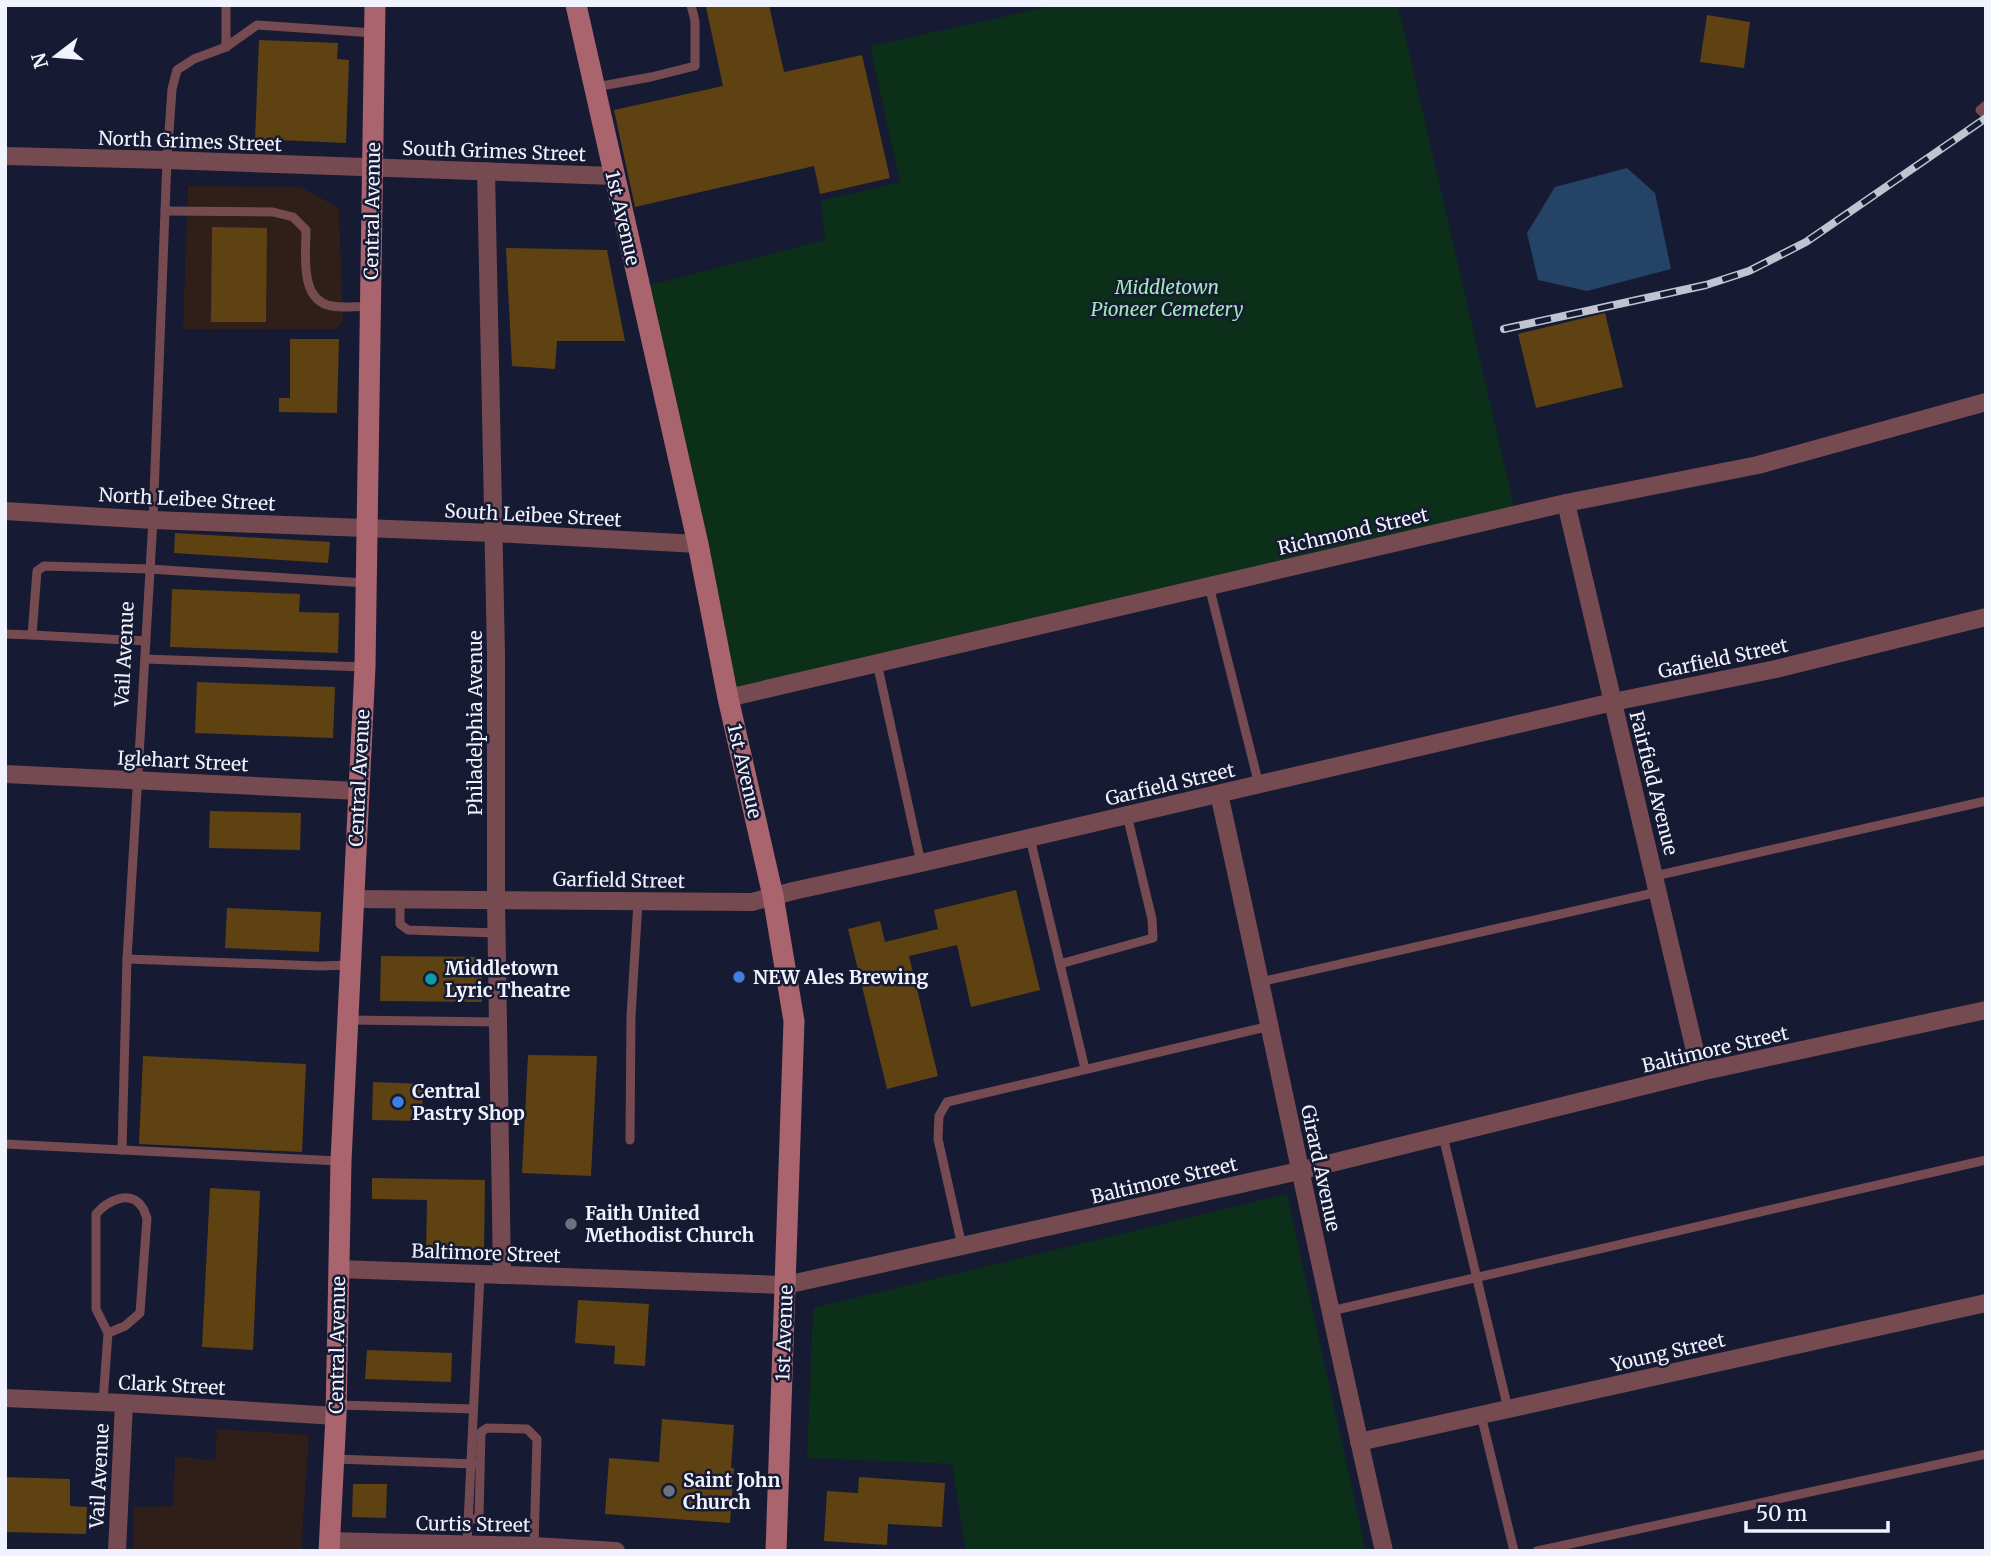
<svg xmlns="http://www.w3.org/2000/svg" width="1991" height="1556" font-family="Merriweather,serif">
	<style>
		.commercial { fill: #301e18 }
		.green { fill: #0c2f19 }
		.water { fill: #244367 }
		.building { fill: #5e4212 }
		.lines { fill: none; stroke-linecap: round; stroke-linejoin: round }
		.lane { stroke: #764a51; stroke-width: 9 }
		.street { stroke: #764a51; stroke-width: 18 }
		.secondary { stroke: #a9646e; stroke-width: 21 }
		.rail-casing { stroke: #c1c3d1; stroke-width: 8 }
		.rail { stroke: #161a33; stroke-width: 5; stroke-dasharray: 16; stroke-linecap: butt }
		.shop-dot { fill: #3f7fe0; stroke: #161a33; stroke-width: 2.5 }
		.culture-dot { fill: #0f9aa8; stroke: #161a33; stroke-width: 2.5 }
		.worship-dot { fill: #6b7280; stroke: #161a33; stroke-width: 2.5 }
		.labels { text-anchor: middle; dominant-baseline: central; stroke-width: 5; stroke-linejoin: round; paint-order: stroke }
		.street-label { font-size: 19px; fill: #f0f2fd; stroke: #161a33 }
		.park-label { font-size: 19px; font-style: italic; fill: #a2ebb6; stroke: #161a33 }
		.poi-label { font-size: 19px; font-weight: bold; fill: #f0f2fd; stroke: #161a33; text-anchor: start }
	</style>
	<rect width="100%" height="100%" fill="#161a33"/>
	<g class="commercial">
		<path d="M188 186 301 187 339 208 343 321 335 329H183Z"/>
		<path d="M217 1429 309 1435 301 1551H134V1507L173 1506 175 1456 215 1461Z"/>
	</g>
	<g class="green">
		<path d="M1056 5H1398L1516 515 728 698 639 288 825 240 821 201 900 182 870 46Z"/>
		<path d="M1287 1194 1366 1551H966L952 1464 807 1458 813 1308Z"/>
	</g>
	<path class="water" d="M1627 168 1655 193 1671 269 1587 291 1538 280 1527 233 1555 187Z"/>
	<g class="building">
		<path d="M714 5H769L784 72 862 55 890 178 820 194 814 166 635 207 614 110 723 86 706 7Z"/>
		<path d="M1707 15 1750 22 1744 68 1700 62Z"/>
		<path d="M259 40 338 43 337 59 349 60 346 143 255 139Z"/>
		<path d="M212 227 267 228 266 322H211Z"/>
		<path d="M506 248 607 250 625 341H557L555 369 512 366Z"/>
		<path d="M1605 313 1623 387 1536 408 1518 334Z"/>
		<path d="M290 339H339L337 413 279 412V398H290Z"/>
		<path d="M175 533 330 542 328 563 174 553Z"/>
		<path d="M172 589 300 594 299 612 339 613 338 653 170 647Z"/>
		<path d="M197 682 335 687 333 738 195 733Z"/>
		<path d="M210 811 301 813 300 850 209 848Z"/>
		<path d="M1016 890 1040 990 971 1007 957 945 909 956 938 1076 887 1089 848 929 880 921 885 942 938 929 934 910Z"/>
		<path d="M227 908 321 912 319 952 225 948Z"/>
		<path d="M381 956 482 957V1002L380 1001Z"/>
		<path d="M528 1055 597 1056 591 1176 522 1173Z"/>
		<path d="M143 1056 306 1064 302 1152 139 1144Z"/>
		<path d="M373 1082 423 1084 422 1121 372 1120Z"/>
		<path d="M372 1178 485 1180 484 1253 426 1252 427 1200 372 1199Z"/>
		<path d="M210 1188 260 1191 253 1350 202 1347Z"/>
		<path d="M578 1300 649 1304 645 1366 614 1364 615 1346 575 1343Z"/>
		<path d="M367 1350 452 1353 451 1382 365 1379Z"/>
		<path d="M662 1419 734 1425 731 1468H734L730 1523 605 1514 609 1458 659 1462Z"/>
		<path d="M5 1477 70 1479V1506L87 1507 86 1534 5 1532Z"/>
		<path d="M859 1477 945 1483 942 1527 888 1524 887 1545 824 1541 827 1491 858 1493Z"/>
		<path d="M353 1484H387L386 1518 352 1517Z"/>
	</g>
	<g class="lines">
		<g class="lane">
			<path d="M226 5V47"/>
			<path d="M596 87 651 77 695 66V21L691 5"/>
			<path d="M1986 105 1980 110 1986 115"/>
			<path d="M165 211 273 212 293 217 306 230C306 254 299 301 332 306 344 308 358 306 370 307"/>
			<path d="M1209 586 1259 785"/>
			<path d="M5 634 32 635"/>
			<path d="M146 641 32 635 37 571 44 566 150 569 365 583"/>
			<path d="M145 659 365 667"/>
			<path d="M877 663 921 863"/>
			<path d="M1030 838 1085 1069"/>
			<path d="M1655 876 1986 801"/>
			<path d="M400 899V924L408 930 496 933"/>
			<path d="M127 959 320 966 350 965"/>
			<path d="M1060 964 1153 938 1152 919 1127 815"/>
			<path d="M1260 982 1658 892"/>
			<path d="M349 1020 498 1022"/>
			<path d="M1443 1136 1508 1409"/>
			<path d="M630 1140 631 1016 638 902"/>
			<path d="M5 1144 339 1161"/>
			<path d="M122 1150 127 959 153 520 167 160 172 89 177 70 194 59 226 47 257 25 374 33"/>
			<path d="M962 1246 938 1139 939 1116 947 1102 1270 1026"/>
			<path d="M1331 1311 1986 1160"/>
			<path d="M103 1402 108 1333 96 1309V1214C107 1201 130 1189 142 1207 145 1210 145 1215 147 1218L140 1313 125 1326 108 1333"/>
			<path d="M338 1405 473 1409"/>
			<path d="M1481 1415 1514 1551"/>
			<path d="M335 1459 475 1464"/>
			<path d="M468 1519H476L479 1517 481 1432 487 1428 527 1429 537 1439 534 1546"/>
			<path d="M467 1545 480 1274"/>
			<path d="M1537 1551 1986 1454"/>
		</g>
		<g class="street">
			<path d="M5 156 167 160 613 176"/>
			<path d="M486 171 496 655V899L502 1275"/>
			<path d="M1566 503 1700 1072"/>
			<path d="M5 511 153 520 493 533 698 544"/>
			<path d="M728 698 1566 503 1758 465 1986 402"/>
			<path d="M5 774 358 791"/>
			<path d="M1219 794C1275 1046 1326 1299 1384 1551"/>
			<path d="M353 899 752 902 793 891 921 863 1613 702 1776 669 1986 617"/>
			<path d="M339 1269 786 1285 1299 1171 1700 1072 1986 1010"/>
			<path d="M5 1398 124 1403 336 1416"/>
			<path d="M1359 1442 1986 1303"/>
			<path d="M329 1541 534 1546 616 1551"/>
			<path d="M117 1551 124 1403"/>
		</g>
		<g class="secondary">
			<path d="M576 5 698 544 728 698 773 896 794 1021 776 1551"/>
			<path d="M329 1551 336 1416 341 1161 365 667 375 5"/>
		</g>
		<defs>
			<path id="rail" d="M1504 329 1706 285 1749 271 1806 242 1986 118"/>
		</defs>
		<use href="#rail" class="rail-casing"/>
		<use href="#rail" class="rail"/>
	</g>
	<g class="shop-dot">
		<circle cx="739" cy="977" r="7"/>
		<circle cx="398" cy="1102" r="7"/>
	</g>
	<circle class="culture-dot" cx="431" cy="979" r="7"/>
	<g class="worship-dot">
		<circle cx="571" cy="1224" r="7"/>
		<circle cx="669" cy="1491" r="7"/>
	</g>
	<g class="labels">
		<g class="street-label">
			<text transform="translate(190 141) rotate(2)">North Grimes Street</text>
			<text transform="translate(494 151) rotate(2)">South Grimes Street</text>
			<text transform="translate(372 211) rotate(-89)">Central Avenue</text>
			<text transform="translate(623 218) rotate(77)">1st Avenue</text>
			<text transform="translate(187 499) rotate(3)">North Leibee Street</text>
			<text transform="translate(533 515) rotate(3)">South Leibee Street</text>
			<text transform="translate(1353 531) rotate(-13)">Richmond Street</text>
			<text transform="translate(124 654) rotate(-87)">Vail Avenue</text>
			<text transform="translate(1723 658) rotate(-12)">Garfield Street</text>
			<text transform="translate(475 723) rotate(-90)">Philadelphia Avenue</text>
			<text transform="translate(183 761) rotate(3)">Iglehart Street</text>
			<text transform="translate(745 771) rotate(77)">1st Avenue</text>
			<text transform="translate(359 778) rotate(-87)">Central Avenue</text>
			<text transform="translate(1654 783) rotate(76)">Fairfield Avenue</text>
			<text transform="translate(1170 784) rotate(-13)">Garfield Street</text>
			<text transform="translate(619 880) rotate(1)">Garfield Street</text>
			<text transform="translate(1715 1049) rotate(-13)">Baltimore Street</text>
			<text transform="translate(1321 1168) rotate(78)">Girard Avenue</text>
			<text transform="translate(1164 1180) rotate(-13)">Baltimore Street</text>
			<text transform="translate(486 1253) rotate(2)">Baltimore Street</text>
			<text transform="translate(784 1333) rotate(-88)">1st Avenue</text>
			<text transform="translate(337 1345) rotate(-89)">Central Avenue</text>
			<text transform="translate(1668 1352) rotate(-13)">Young Street</text>
			<text transform="translate(172 1385) rotate(3)">Clark Street</text>
			<text transform="translate(99 1476) rotate(-87)">Vail Avenue</text>
			<text transform="translate(473 1524) rotate(1)">Curtis Street</text>
		</g>
		<g class="park-label">
			<text x="1167" y="287">Middletown<tspan x="1167" dy="22">Pioneer Cemetery</tspan></text>
		</g>
		<g class="poi-label">
			<text x="445" y="968">Middletown<tspan x="445" dy="22">Lyric Theatre</tspan></text>
			<text x="753" y="977">NEW Ales Brewing</text>
			<text x="412" y="1091">Central<tspan x="412" dy="22">Pastry Shop</tspan></text>
			<text x="585" y="1213">Faith United<tspan x="585" dy="22">Methodist Church</tspan></text>
			<text x="683" y="1480">Saint John<tspan x="683" dy="22">Church</tspan></text>
		</g>
	</g>
	<rect width="1991" height="1556" fill="none" stroke="#f0f2fd" stroke-width="14"/>
	<g transform="translate(56 56) rotate(254)" stroke="#161a33" stroke-width="5" paint-order="stroke">
	<path d="M0-5L12 26L0 18L-12 26Z" fill="#f0f2fd"/>
	<text y="-10" font-size="19" font-weight="bold" text-anchor="middle" fill="#f0f2fd">N</text>
	</g>
	<path d="M1746 1521v10h142v-10" fill="none" stroke="#f0f2fd" stroke-width="3.5"/>
	<text x="1756" y="1521" font-size="21" fill="#f0f2fd" stroke="#161a33" stroke-width="5" paint-order="stroke">50 m</text>
</svg>
